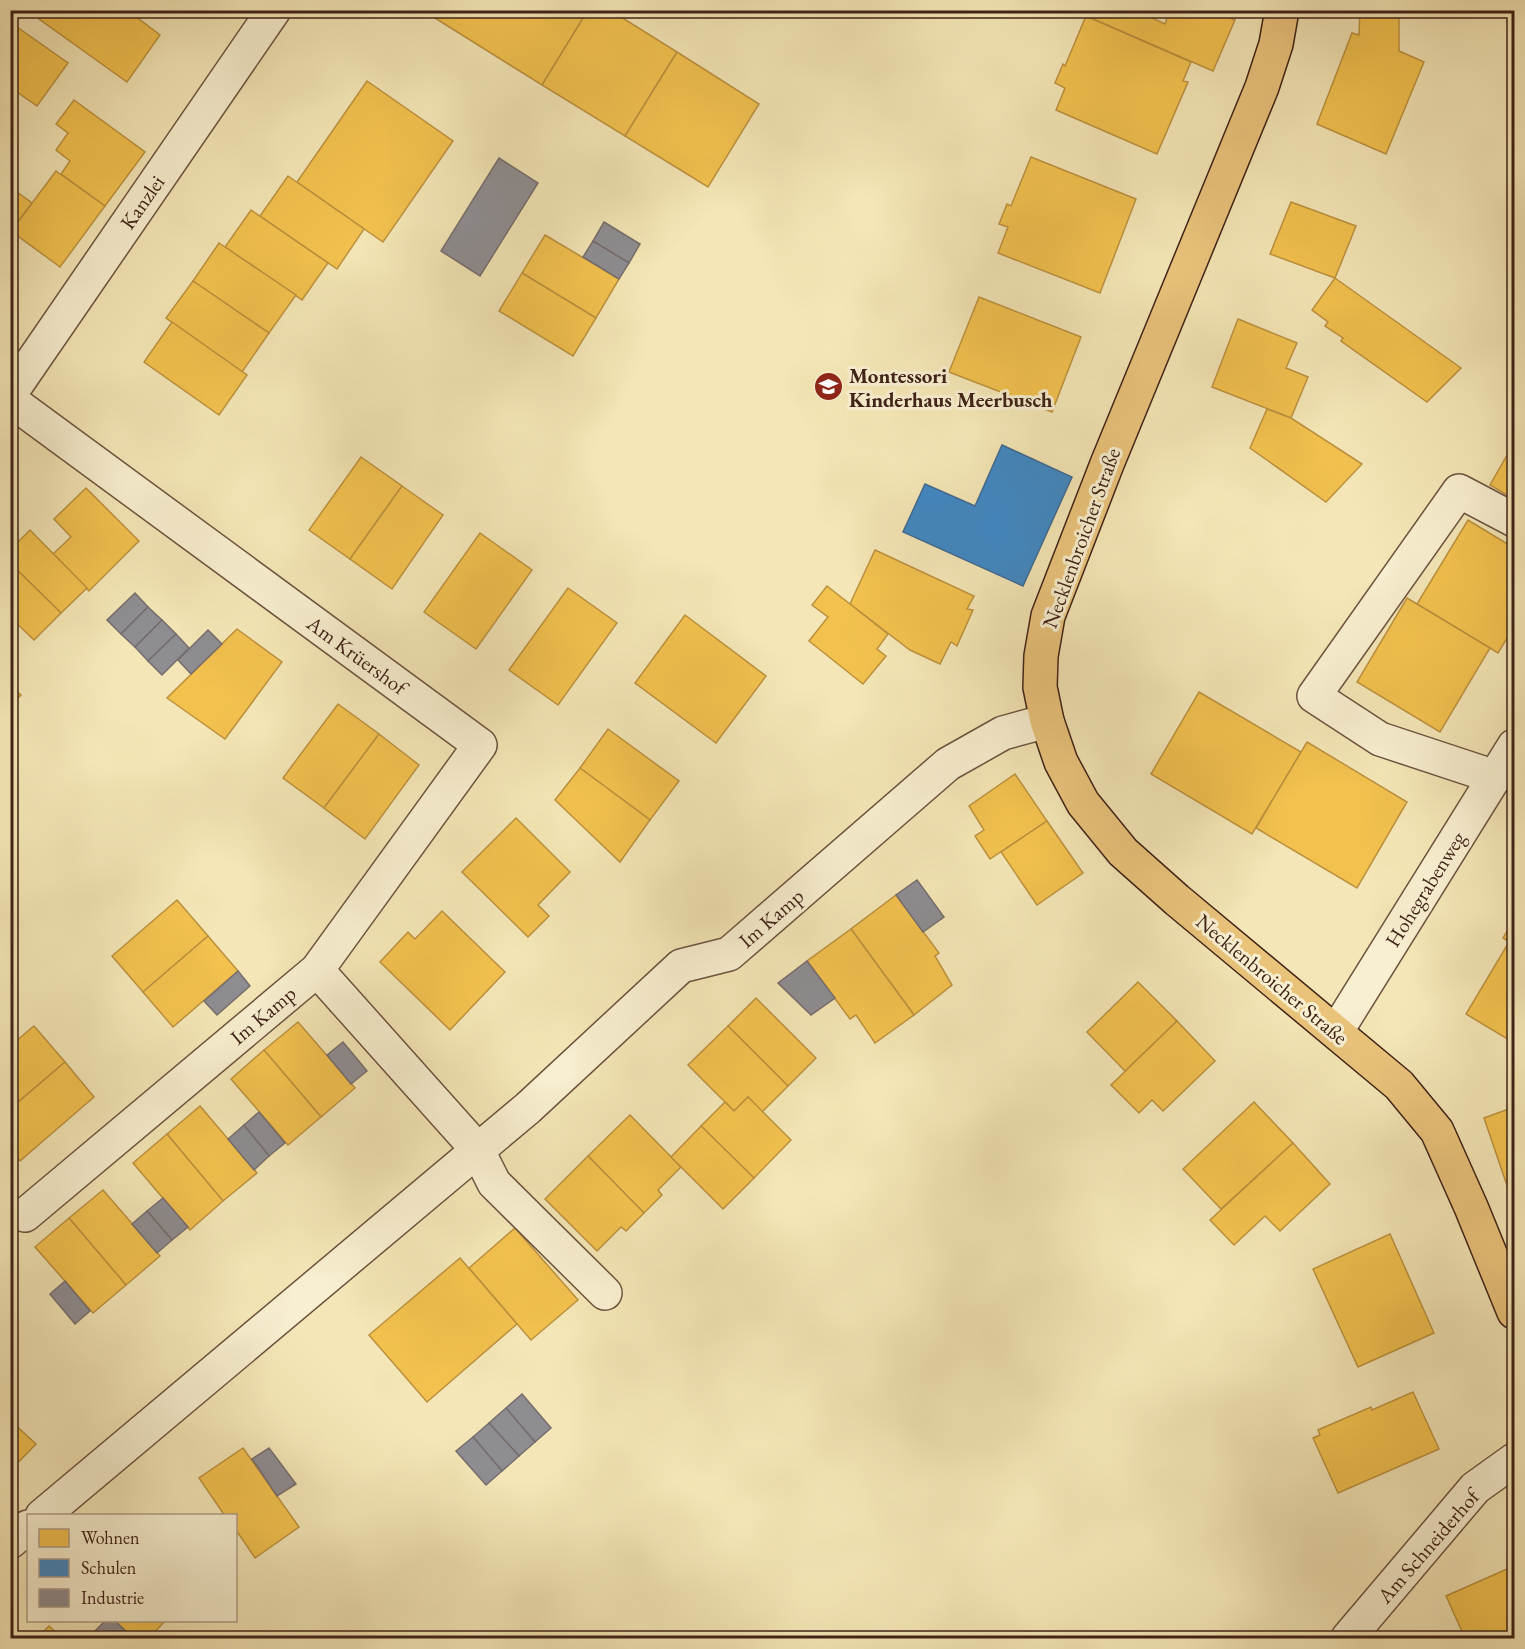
<svg xmlns="http://www.w3.org/2000/svg" width="1525" height="1649" font-family="'EB Garamond',serif">
	<style>
		.homes { fill: #f2c14e; stroke: #bc913e; stroke-width: 1.5 }
		.schools { fill: #3f88c5; stroke: #3f6991; stroke-width: 1.5 }
		.industry { fill: #8d8d92; stroke: #766d6d; stroke-width: 1.5 }
		.lines { fill: none; stroke-linecap: round; stroke-linejoin: round }
		.minor-casing { stroke: #6c533f; stroke-width: 36 }
		.major-casing { stroke: #3f2217; stroke-width: 36 }
		.minor { stroke: #f8efd0; stroke-width: 33 }
		.major { stroke: #eac37b; stroke-width: 33 }
		.labels { text-anchor: middle; dominant-baseline: central; stroke-width: 6; stroke-linejoin: round; paint-order: stroke }
		.street-label { font-size: 21px; fill: #3f2217; stroke: #f8efd0 }
		.poi-label { font-size: 21px; font-weight: bold; fill: #3f2217; stroke: #f8efd0; text-anchor: start }
	</style>
	<rect width="100%" height="100%" fill="#f4e6b6"/>
	<filter id="stains"><feTurbulence type="fractalNoise" baseFrequency=".00333" numOctaves="4"/><feColorMatrix values="0 0 0 0 .2 0 0 0 0 .09 0 0 0 0 .02 0 0 0 .5 -.17"/></filter>
	<radialGradient id="worn" r=".72"><stop offset=".6" stop-color="#630" stop-opacity="0"/><stop offset="1" stop-color="#630" stop-opacity=".3"/></radialGradient>
	<g class="homes">
		<path d="M45 10H127L160 35 127 82 39 19Z"/>
		<path d="M422 10H588L542 85Z"/>
		<path d="M588 10H610L677 52 625 136 542 85Z"/>
		<path d="M1089 10H1135L1165 24 1170 10H1212L1235 20 1213 71 1086 16Z"/>
		<path d="M1360 10H1399V51L1424 62 1386 154 1317 124 1352 33 1359 35Z"/>
		<path d="M1086 16 1191 62 1183 81 1188 82 1157 154 1056 110 1065 88 1055 83 1063 64 1065 66Z"/>
		<path d="M10 22 68 63 37 106 10 87Z"/>
		<path d="M677 52 759 104 708 187 625 136Z"/>
		<path d="M367 81 453 141 383 242 297 182Z"/>
		<path d="M74 100 145 152 105 206 61 174 70 161 56 150 68 133 56 124Z"/>
		<path d="M1031 157 1136 199 1100 293 998 253 1008 227 999 224 1007 204 1011 206Z"/>
		<path d="M56 171 105 206 60 267 11 231Z"/>
		<path d="M288 176 364 229 337 269 260 216Z"/>
		<path d="M10 187 32 203 10 232Z"/>
		<path d="M1291 202 1356 226 1335 278 1270 254Z"/>
		<path d="M251 210 328 263 302 300 225 247Z"/>
		<path d="M545 235 619 279 596 318 522 273Z"/>
		<path d="M219 243 296 295 269 333 193 281Z"/>
		<path d="M522 273 596 318 573 356 499 311Z"/>
		<path d="M1335 278 1461 368 1427 402 1341 341 1343 338 1325 326 1328 322 1312 310Z"/>
		<path d="M193 281 269 333 242 372 166 318Z"/>
		<path d="M979 297 1081 337 1052 412 949 372Z"/>
		<path d="M1238 319 1297 343 1286 368 1308 377 1291 418 1212 387Z"/>
		<path d="M172 322 247 375 219 415 144 362Z"/>
		<path d="M1267 409 1291 418 1362 464 1326 502 1250 448Z"/>
		<path d="M1514 443V499L1490 485Z"/>
		<path d="M361 457 402 486 350 559 309 530Z"/>
		<path d="M402 486 443 515 392 589 350 559Z"/>
		<path d="M86 488 139 541 89 591 53 554 71 537 54 519Z"/>
		<path d="M1468 520 1514 548V627L1498 653 1417 604Z"/>
		<path d="M30 530 87 588 61 613 10 563V550Z"/>
		<path d="M480 533 532 570 476 649 424 612Z"/>
		<path d="M875 550 974 596 967 609 973 610 957 646 951 642 940 664 910 650 850 604Z"/>
		<path d="M10 563 61 613 34 640 10 617Z"/>
		<path d="M827 586 888 634 877 649 886 656 863 684 809 641 828 617 812 605Z"/>
		<path d="M568 588 617 623 558 705 509 670Z"/>
		<path d="M1407 598 1490 648 1440 732 1357 682Z"/>
		<path d="M685 615 766 676 716 743 635 683Z"/>
		<path d="M237 629 282 662 225 739 167 698Z"/>
		<path d="M10 685 21 695 10 706Z"/>
		<path d="M1199 692 1301 752 1252 834 1151 774Z"/>
		<path d="M338 704 379 734 324 808 283 778Z"/>
		<path d="M608 729 679 781 650 820 580 768Z"/>
		<path d="M379 734 419 765 365 839 324 808Z"/>
		<path d="M1307 742 1407 802 1357 888 1256 828Z"/>
		<path d="M580 768 650 820 620 862 555 800Z"/>
		<path d="M1015 774 1047 821 990 859 975 836 984 830 969 806Z"/>
		<path d="M516 818 570 872 538 905 549 916 528 937 462 872Z"/>
		<path d="M1047 821 1083 873 1037 905 1001 852Z"/>
		<path d="M896 895 939 953 935 956 952 985 914 1015 851 929Z"/>
		<path d="M177 900 208 936 143 992 112 956Z"/>
		<path d="M442 911 505 972 450 1030 380 962 408 932 415 939Z"/>
		<path d="M1514 919V945L1503 938Z"/>
		<path d="M851 929 914 1015 875 1043 856 1015 850 1019 807 961Z"/>
		<path d="M208 936 238 971 173 1027 143 992Z"/>
		<path d="M1509 942 1514 945V1043L1466 1014Z"/>
		<path d="M1138 982 1177 1021 1125 1071 1087 1032Z"/>
		<path d="M756 998 816 1058 788 1086 728 1026Z"/>
		<path d="M1177 1021 1215 1061 1163 1111 1152 1100 1139 1113 1111 1085Z"/>
		<path d="M298 1022 355 1088 321 1117 264 1050Z"/>
		<path d="M34 1026 65 1062 10 1109V1046Z"/>
		<path d="M728 1026 788 1086 762 1112 748 1097 734 1111 688 1065Z"/>
		<path d="M264 1050 321 1117 288 1145 231 1079Z"/>
		<path d="M65 1062 94 1097 20 1161 10 1149V1109Z"/>
		<path d="M748 1097 791 1140 754 1178 701 1126 725 1102 734 1111Z"/>
		<path d="M1254 1102 1293 1143 1221 1209 1183 1169Z"/>
		<path d="M200 1106 257 1173 223 1201 167 1134Z"/>
		<path d="M1514 1107V1206L1484 1118Z"/>
		<path d="M630 1115 681 1167 658 1190 662 1195 644 1213 588 1156Z"/>
		<path d="M701 1126 754 1178 723 1209 671 1157Z"/>
		<path d="M167 1134 223 1201 190 1230 133 1163Z"/>
		<path d="M1293 1143 1330 1184 1280 1231 1265 1216 1234 1245 1210 1220Z"/>
		<path d="M588 1156 644 1213 626 1231 621 1227 597 1251 545 1199Z"/>
		<path d="M103 1190 160 1256 126 1285 69 1218Z"/>
		<path d="M69 1218 126 1285 93 1313 35 1247Z"/>
		<path d="M515 1228 578 1300 531 1340 469 1268Z"/>
		<path d="M1390 1234 1434 1333 1358 1367 1313 1269Z"/>
		<path d="M460 1258 517 1324 427 1402 369 1335Z"/>
		<path d="M1413 1392 1439 1449 1338 1493 1313 1438 1320 1435 1318 1430 1371 1407 1372 1410Z"/>
		<path d="M10 1420 36 1444 10 1471Z"/>
		<path d="M243 1448 299 1527 255 1558 236 1530V1516H225L199 1478Z"/>
		<path d="M1514 1566V1638H1465L1446 1596Z"/>
		<path d="M114 1620H166L149 1638H133Z"/>
		<path d="M49 1626 62 1638H37Z"/>
	</g>
	<path class="schools" d="M1002 445 1072 477 1023 586 903 532 925 484 975 506Z"/>
	<g class="industry">
		<path d="M499 158 538 183 480 276 441 251Z"/>
		<path d="M604 222 640 244 629 263 593 241Z"/>
		<path d="M593 241 629 263 619 279 583 257Z"/>
		<path d="M135 593 148 607 121 634 107 620Z"/>
		<path d="M148 607 162 620 135 647 121 634Z"/>
		<path d="M162 620 176 634 148 661 135 647Z"/>
		<path d="M208 630 222 644 191 674 178 660Z"/>
		<path d="M176 634 189 648 162 675 148 661Z"/>
		<path d="M917 880 944 917 923 932 896 895Z"/>
		<path d="M807 961 835 998 811 1015 778 983Z"/>
		<path d="M238 971 250 986 217 1015 204 1001Z"/>
		<path d="M343 1042 367 1071 351 1084 327 1055Z"/>
		<path d="M259 1112 285 1143 269 1156 244 1125Z"/>
		<path d="M244 1125 269 1156 254 1170 228 1139Z"/>
		<path d="M163 1198 188 1227 172 1240 147 1211Z"/>
		<path d="M147 1211 172 1240 157 1253 132 1224Z"/>
		<path d="M65 1281 90 1311 75 1324 50 1294Z"/>
		<path d="M522 1394 551 1428 535 1442 506 1408Z"/>
		<path d="M506 1408 535 1442 519 1456 489 1423Z"/>
		<path d="M489 1423 519 1456 502 1471 473 1437Z"/>
		<path d="M473 1437 502 1471 486 1485 456 1451Z"/>
		<path d="M269 1448 296 1484 277 1496 252 1459Z"/>
		<path d="M106 1620H114L133 1638H98L93 1633Z"/>
	</g>
	<g class="lines">
		<defs>
			<g id="minor">
				<path d="M10 394 274 10"/>
				<path d="M10 400 480 745 317 970 25 1215"/>
				<path d="M1495 777 1380 739 1314 696 1459 491 1514 520"/>
				<path d="M317 970 477 1149 494 1183 605 1293"/>
				<path d="M1336 1032 1514 746"/>
				<path d="M42 1516 528 1108 681 966 729 954 948 764 1003 733 1047 721"/>
				<path d="M10 1542 28 1527"/>
				<path d="M1348 1638 1475 1488 1514 1460"/>
			</g>
			<path id="major" d="M1282 10 1276 44 1262 87 1107 464 1048 616 1041 656 1040 687 1047 721 1061 762 1083 803 1123 852 1177 900 1399 1085 1437 1131 1471 1207 1514 1312"/>
		</defs>
		<use href="#minor" class="minor-casing"/>
		<use href="#major" class="major-casing"/>
		<use href="#minor" class="minor"/>
		<use href="#major" class="major"/>
	</g>
	<defs>
		<symbol id="school-disc" viewBox="-11 -11 22 22"><circle r="9.5" fill="#8f2418" stroke="#f8efd0"/><path d="M0-5L7-2L0 1L-7-2ZM-4 1L0 2.5L4 1V4Q0 6-4 4Z" fill="#fff"/></symbol>
	</defs>
	<g fill-rule="evenodd">
		<use href="#school-disc" x="812" y="370" width="33" height="33"/>
	</g>
	<g class="labels">
		<g class="street-label">
			<text transform="translate(142 202) rotate(-55)">Kanzlei</text>
			<text transform="translate(1081 538) rotate(-70)">Necklenbroicher Straße</text>
			<text transform="translate(357 655) rotate(36)">Am Krüershof</text>
			<text transform="translate(1425 889) rotate(-58)">Hohegrabenweg</text>
			<text transform="translate(771 918) rotate(-41)">Im Kamp</text>
			<text transform="translate(1272 979) rotate(40)">Necklenbroicher Straße</text>
			<text transform="translate(263 1015) rotate(-40)">Im Kamp</text>
			<text transform="translate(1428 1546) rotate(-49)">Am Schneiderhof</text>
		</g>
		<g class="poi-label">
			<text x="849" y="375">Montessori<tspan x="849" dy="24">Kinderhaus Meerbusch</tspan></text>
		</g>
	</g>
	<rect width="1525" height="1649" fill="none" stroke="#f4e6b6" stroke-width="36"/>
	<rect x="12" y="12" width="1501" height="1625" fill="none" stroke="#3f2217" stroke-width="3"/>
	<rect x="18" y="18" width="1489" height="1613" fill="none" stroke="#3f2217" stroke-width="1.5"/>
	<rect x="27" y="1514" width="210" height="108" fill="#f8efd0" stroke="#ae9d86" stroke-width="1.5"/>
	<rect x="39" y="1529" width="30" height="18" fill="#f2c14e" stroke="#ae9d86" stroke-width="1.5"/>
	<text x="81" y="1544" font-size="18" fill="#3f2217">Wohnen</text>
	<rect x="39" y="1559" width="30" height="18" fill="#3f88c5" stroke="#ae9d86" stroke-width="1.5"/>
	<text x="81" y="1574" font-size="18" fill="#3f2217">Schulen</text>
	<rect x="39" y="1589" width="30" height="18" fill="#8d8d92" stroke="#ae9d86" stroke-width="1.5"/>
	<text x="81" y="1604" font-size="18" fill="#3f2217">Industrie</text>
	<rect width="100%" height="100%" filter="url(#stains)"/>
	<rect width="100%" height="100%" fill="url(#worn)"/>
</svg>
